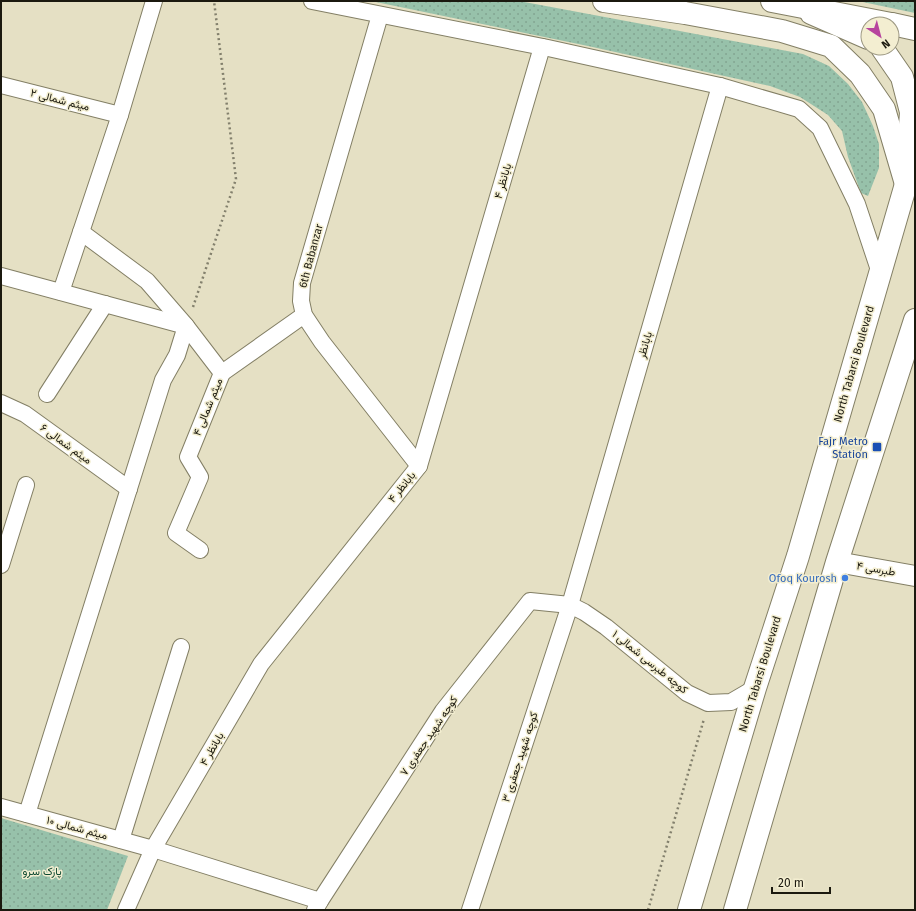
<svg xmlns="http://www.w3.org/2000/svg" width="916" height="911" font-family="'Fira Sans',Vazirmatn,sans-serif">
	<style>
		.grass { fill: url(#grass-dots) }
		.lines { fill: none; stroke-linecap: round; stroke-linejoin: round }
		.minor-casing { stroke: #837f65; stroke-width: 18 }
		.tertiary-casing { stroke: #837f65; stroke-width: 22 }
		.secondary-casing { stroke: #837f65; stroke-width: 24 }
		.primary-casing { stroke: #837f65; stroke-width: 24 }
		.trunk-casing { stroke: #837f65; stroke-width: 24 }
		.path { stroke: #83806d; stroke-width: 2.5; stroke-dasharray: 2 3; stroke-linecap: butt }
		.minor { stroke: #fff; stroke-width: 16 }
		.tertiary { stroke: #fff; stroke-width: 20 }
		.secondary { stroke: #fff; stroke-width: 22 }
		.primary { stroke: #fff; stroke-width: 22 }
		.trunk { stroke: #fff; stroke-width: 22 }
		.transit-dot { fill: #1a4fb4; stroke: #f3eed1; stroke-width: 1.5 }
		.shop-dot { fill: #3f7fe0; stroke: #f3eed1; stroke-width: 1.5 }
		.labels { text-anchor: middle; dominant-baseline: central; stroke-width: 3; stroke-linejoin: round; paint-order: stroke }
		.street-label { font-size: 11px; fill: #1b190f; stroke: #f3eed1 }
		.transit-label { font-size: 11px; fill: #164399; stroke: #f3eed1; text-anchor: end }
		.shop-label { font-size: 11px; fill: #366cbe; stroke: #f3eed1; text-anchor: end }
		.park-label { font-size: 11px; fill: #09462e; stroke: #f3eed1 }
	</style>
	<defs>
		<pattern id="grass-dots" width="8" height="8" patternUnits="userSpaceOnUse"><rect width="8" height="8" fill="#97c1aa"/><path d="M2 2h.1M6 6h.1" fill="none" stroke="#82a591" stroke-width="1.8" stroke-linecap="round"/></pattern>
	</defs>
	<rect width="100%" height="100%" fill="#e5e0c4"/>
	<g class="grass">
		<path d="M371 1H519L803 54 829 66 848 84 862 102 873 126 879 144V168L868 196 861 193 848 157 842 131 828 115 800 97 770 86 588 46Z"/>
		<path d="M858 1H915V13Z"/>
		<path d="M1 818 128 856 107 910H1Z"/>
	</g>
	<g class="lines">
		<defs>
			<g id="minor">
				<path d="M312 1 548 48 720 86 799 109 820 128 857 204 880 273"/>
				<path d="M380 15 302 283 301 301 304 315 322 342 419 466"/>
				<path d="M1 85 120 115"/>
				<path d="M1 276 186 326 222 373 188 457 200 477 176 533 200 550"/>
				<path d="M61 292 120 115 154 1"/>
				<path d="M222 373 304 315"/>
				<path d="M47 394 105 304"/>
				<path d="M1 403 25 414 129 489"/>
				<path d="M1 565 26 485"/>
				<path d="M1 807 153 849 320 901"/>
				<path d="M27 814 163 380 177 355 186 326 147 281 81 232"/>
				<path d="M121 840 181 647"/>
				<path d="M126 910 153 849 261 664 419 466 542 47"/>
				<path d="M315 910 320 901 443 711 530 601 570 605 584 612 606 627 687 693 708 703 731 702 755 688"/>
				<path d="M470 910 570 605 720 86"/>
			</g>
			<path id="tertiary" d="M837 562 915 576"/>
			<g id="secondary">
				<path d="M811 13 868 38"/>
				<path d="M689 910 755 688 798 556 906 184 911 112 902 77 882 48"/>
				<path d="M735 910 837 562 915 320"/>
			</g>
			<g id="primary">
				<path d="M772 1 891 24"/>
				<path d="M892 24 915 29"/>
			</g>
			<path id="trunk" d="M604 1 685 13 782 31 831 46 860 74 884 109 906 184"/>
		</defs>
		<use href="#minor" class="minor-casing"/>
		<use href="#tertiary" class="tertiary-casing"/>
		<use href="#secondary" class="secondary-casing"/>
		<use href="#primary" class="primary-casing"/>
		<use href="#trunk" class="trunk-casing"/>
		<g class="path">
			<path d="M193 307 236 179 214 1"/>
			<path d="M648 910 704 719"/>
		</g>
		<use href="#minor" class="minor"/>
		<use href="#tertiary" class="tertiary"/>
		<use href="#secondary" class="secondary"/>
		<use href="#primary" class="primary"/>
		<use href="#trunk" class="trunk"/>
	</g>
	<rect class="transit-dot" x="872" y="442" width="10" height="10" rx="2"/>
	<circle class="shop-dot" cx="845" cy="578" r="4"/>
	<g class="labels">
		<g class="street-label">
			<text transform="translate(60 100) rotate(14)">میثم شمالی ۲</text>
			<text transform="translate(503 181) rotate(-74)">بابانظر ۴</text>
			<text transform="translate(311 256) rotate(-75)">6th Babanzar</text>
			<text transform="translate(645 345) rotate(-74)">بابانظر</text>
			<text transform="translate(854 364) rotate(-74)">North Tabarsi Boulevard</text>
			<text transform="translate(208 407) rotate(-68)">میثم شمالی ۴</text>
			<text transform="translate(66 444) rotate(36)">میثم شمالی ۶</text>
			<text transform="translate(402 487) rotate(-51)">بابانظر ۴</text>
			<text transform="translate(876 569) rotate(10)">طبرسی ۴</text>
			<text transform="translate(650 662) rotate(39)">کوچه طبرسی شمالی ۱</text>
			<text transform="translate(760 674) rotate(-73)">North Tabarsi Boulevard</text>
			<text transform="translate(429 736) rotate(-56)">کوچه شهید جعفری ۷</text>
			<text transform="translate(212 749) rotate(-60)">بابانظر ۴</text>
			<text transform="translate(520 757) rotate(-72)">کوچه شهید جعفری ۳</text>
			<text transform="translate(77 828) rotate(15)">میثم شمالی ۱۰</text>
		</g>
		<g class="transit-label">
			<text x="868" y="441">Fajr Metro<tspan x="868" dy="13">Station</tspan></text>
		</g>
		<g class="shop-label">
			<text x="837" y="578">Ofoq Kourosh</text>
		</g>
		<g class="park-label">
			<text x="42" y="871">پارک سرو</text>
		</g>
	</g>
	<rect width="916" height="911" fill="none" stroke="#1b190f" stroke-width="4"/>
	<g transform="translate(880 36) rotate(144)"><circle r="19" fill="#f3eed1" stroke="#9d9983"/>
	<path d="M0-3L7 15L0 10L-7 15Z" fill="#b7449e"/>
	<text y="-6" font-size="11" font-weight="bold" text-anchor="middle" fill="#1b190f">N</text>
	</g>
	<path d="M772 887v6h58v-6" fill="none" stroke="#1b190f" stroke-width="2"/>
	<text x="778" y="887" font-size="12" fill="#1b190f" stroke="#f3eed1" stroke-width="3" paint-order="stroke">20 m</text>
</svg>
